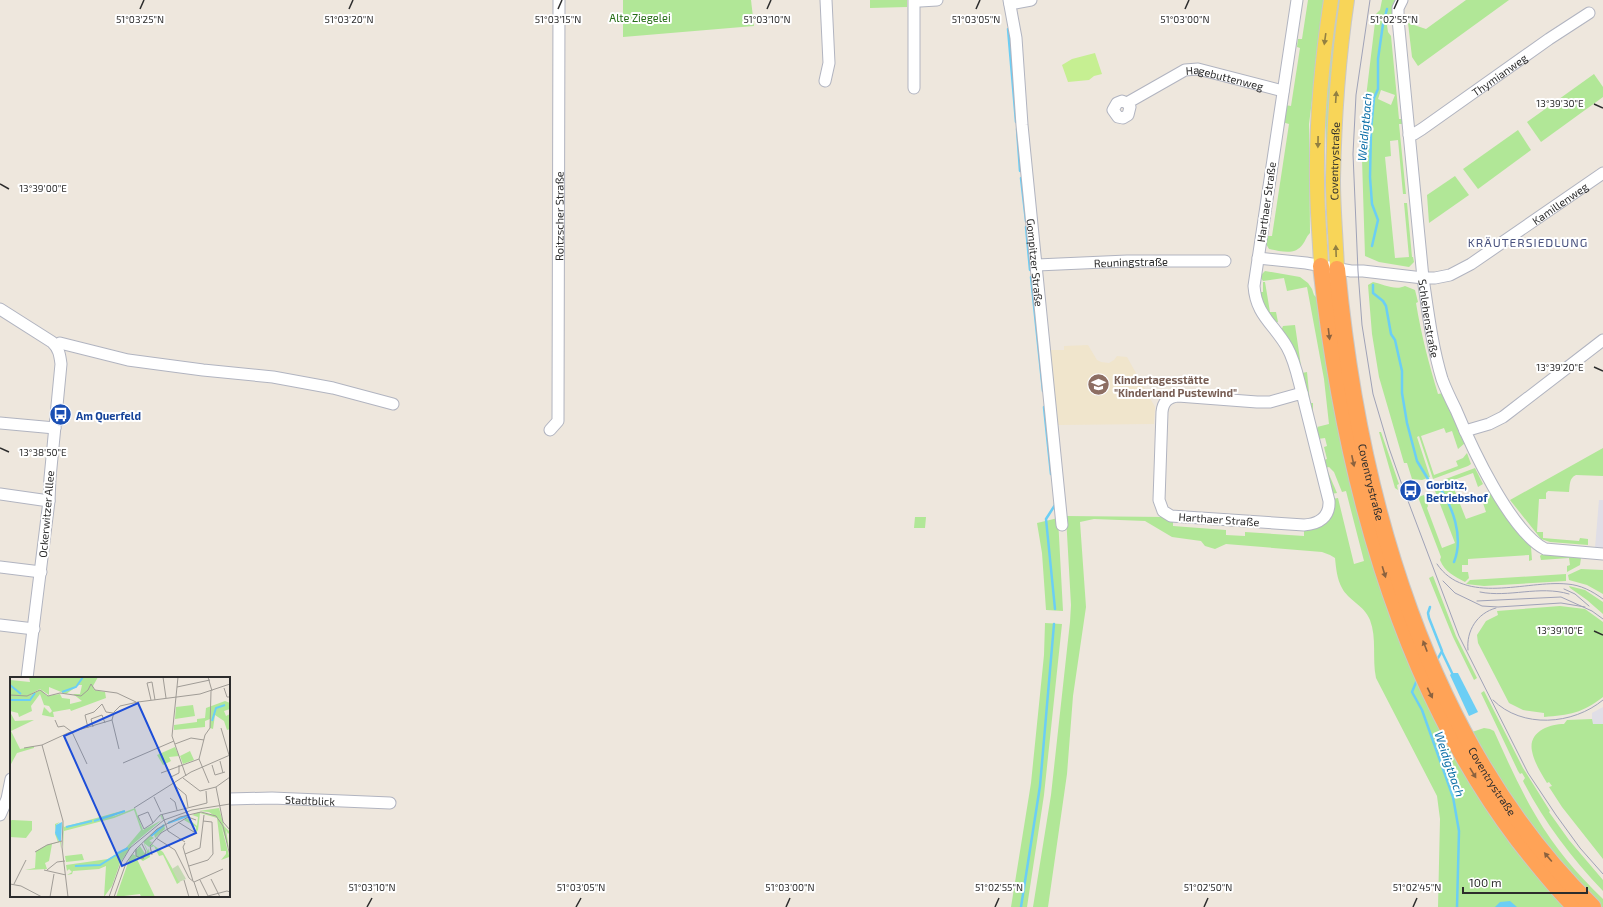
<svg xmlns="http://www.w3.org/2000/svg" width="1603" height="907" font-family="'Exo 2',sans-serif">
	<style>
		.industrial { fill: #e0dee6 }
		.education { fill: #f0e5cc }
		.green { fill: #b1e797; fill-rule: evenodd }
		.pitch { fill: #c6ef92 }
		.water { fill: #6bcef5 }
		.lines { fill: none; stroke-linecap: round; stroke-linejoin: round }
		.stream { stroke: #6bcef5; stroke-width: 2.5 }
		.minor-casing { stroke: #b1b4c0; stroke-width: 13 }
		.major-casing { stroke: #c8c8c8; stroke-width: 16 }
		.highway-casing { stroke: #c8c8c8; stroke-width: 18 }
		.minor { stroke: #fff; stroke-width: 11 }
		.major { stroke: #f8d558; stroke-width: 14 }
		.highway { stroke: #ffa357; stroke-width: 16 }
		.tram { stroke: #9fa2b7; stroke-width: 1 }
		.oneway { fill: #928042 }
		.oneway2 { fill: #8b623f }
		.ticks { fill: none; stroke: #2c2c2c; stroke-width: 1.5 }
		.labels { text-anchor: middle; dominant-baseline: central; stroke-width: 4; stroke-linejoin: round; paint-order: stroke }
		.park-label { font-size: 11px; fill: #276e17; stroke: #fff }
		.street-label { font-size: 11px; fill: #2c2c2c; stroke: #fff }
		.education-label { font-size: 11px; font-weight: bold; fill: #785e54; stroke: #fff; text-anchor: start }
		.transit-label { font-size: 11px; font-weight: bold; fill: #164399; stroke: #fff; text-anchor: start }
		.water-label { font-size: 12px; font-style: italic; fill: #066ca5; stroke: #fff }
		.neighbourhood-label { font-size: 12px; letter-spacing: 1px; fill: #49527f; stroke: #fff }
		.inset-river { fill: none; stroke: #6bcef5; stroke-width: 2 }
		.inset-road { fill: none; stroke: #a09c96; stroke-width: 1 }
		.view { fill: #1d4ed8; fill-opacity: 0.15; stroke: #1d4ed8; stroke-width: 2 }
		.inset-edge { fill: none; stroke: #2c2c2c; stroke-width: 2 }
		.ticks-label { font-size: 10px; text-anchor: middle; fill: #2c2c2c; stroke: #fff; stroke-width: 4; stroke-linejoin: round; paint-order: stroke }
	</style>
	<rect width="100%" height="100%" fill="#eee7dd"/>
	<g class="industrial">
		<path d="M1599 500H1603V549L1595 548Z"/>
		<path d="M1603 707V724H1592V713Z"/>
	</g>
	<path class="education" d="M1088 345 1097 360 1101 362 1109 363 1114 360 1117 356 1127 357 1155 407 1154 424 1058 425 1050 350H1064V346Z"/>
	<g class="green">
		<path d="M623 0H751L754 26 623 37Z"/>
		<path d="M870 0H907V7L870 8Z"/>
		<path d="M1308 0H1325L1309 124 1310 233C1306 237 1306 240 1303 244 1295 256 1281 251 1269 249L1266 244 1267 236H1272L1289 124 1282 122 1285 105 1291 106 1300 48 1297 47 1298 39H1302Z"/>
		<path d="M1335 0H1341L1331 234H1327L1326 186V79Z"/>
		<path d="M1382 0H1398L1395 24 1387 25 1388 32 1391 36 1399 119H1403L1404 124H1399L1406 194H1403L1398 140 1390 141 1391 156 1385 157 1395 258 1409 257 1404 203H1407L1412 257H1413L1414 262 1409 267 1379 262 1365 256 1362 159 1363 122 1376 14 1380 10ZM1381 90 1395 95 1391 105 1378 99Z"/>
		<path d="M1466 0H1509L1418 66 1412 57 1408 23 1426 29Z"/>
		<path d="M1594 74 1603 87V97L1541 142 1527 122Z"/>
		<path d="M1518 130 1531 150 1478 189 1463 169Z"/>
		<path d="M1455 176 1469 195 1429 223 1427 195Z"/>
		<path d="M1265 271 1300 277 1308 283 1312 289 1314 295 1320 301 1431 705 1428 708 1564 905V907H1438L1440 819 1437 796 1376 678C1372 659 1377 638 1370 620 1364 605 1348 600 1342 588 1337 579 1336 568 1335 558L1330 555 1322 552 1226 544 1215 549 1205 546 1201 541 1172 537 1145 521 1094 519 1080 522 1086 607 1073 696 1067 774 1048 907H1033L1051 795 1070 622 1071 605 1066 516 1166 517 1173 519V526L1226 530V535L1245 536V532L1304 536V529H1311L1332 499 1338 498 1354 564 1364 561 1346 491 1342 492 1334 472 1329 467 1325 468 1324 460 1327 459 1324 447 1327 446 1325 438 1318 439 1315 429 1318 428 1317 427 1329 424 1324 379 1307 287 1287 291 1284 278 1263 281 1261 278 1262 274Z"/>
		<path d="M1263 282H1265L1270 312H1276L1278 322 1275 323 1263 307 1258 292H1263Z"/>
		<path d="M1373 282C1383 284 1395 291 1405 286L1415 290 1418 302 1416 303C1421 334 1429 364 1438 394L1443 393 1465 443 1458 449 1452 431 1446 433 1444 428 1421 436 1434 475 1458 466 1456 461 1463 458 1467 453 1471 464 1468 466 1433 479 1419 436 1417 437 1430 477 1422 480 1412 479 1407 463H1404L1379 377 1372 334 1368 285Z"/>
		<path d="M1295 325 1302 373 1307 372 1310 403H1313V419L1281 331 1283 326Z"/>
		<path d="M1379 432H1381L1399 484 1397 485 1398 490 1395 488Z"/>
		<path d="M1603 448V476L1576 475C1569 478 1570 485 1569 492L1548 491 1546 493V499H1539L1537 532H1543V538L1579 541 1580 538 1588 539V545L1550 542 1541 539 1510 500Z"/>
		<path d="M1475 468 1483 484 1478 487 1473 473 1451 481 1466 519 1486 512 1481 497 1483 495 1489 492H1491L1531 547 1532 560 1529 561V555L1468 559V565H1462V572H1468L1469 578 1465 582C1454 576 1445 572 1440 560L1441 557 1418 497 1424 495 1428 506 1427 508 1442 548 1455 543 1435 491 1436 485 1443 482V480Z"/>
		<path d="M1326 472H1328L1337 493 1331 494Z"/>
		<path d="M915 517H926L925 528H914Z"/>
		<path d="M1058 518 1063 611 1046 610 1042 553 1037 523Z"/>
		<path d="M1542 554 1581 558 1580 565 1567 572V566L1570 565 1569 558 1541 560 1540 556Z"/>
		<path d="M1581 569 1603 570V594L1587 585 1569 580 1568 575Z"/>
		<path d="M1566 574V581L1484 586 1466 584 1470 580Z"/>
		<path d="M1433 576 1456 636 1477 678 1474 680 1453 637 1429 578Z"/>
		<path d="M1569 586 1585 590 1603 602V614L1587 600 1570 588Z"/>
		<path d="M1560 606 1585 609 1603 622V697C1583 713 1569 715 1544 717V713L1523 710 1509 703 1478 643 1477 635 1486 621 1498 615 1497 611Z"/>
		<path d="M1045 623 1062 624 1044 795 1027 907H1011L1031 783 1044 655Z"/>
		<path d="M1484 691 1523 768 1550 811 1549 812 1569 840 1603 880V891C1571 857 1544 822 1523 781L1525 778 1522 773 1520 774 1518 771 1481 693Z"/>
		<path d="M1592 719 1593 724H1603V859L1562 807 1549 787 1552 786 1549 782 1547 783C1541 773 1534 762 1532 751 1528 732 1549 724 1564 724L1567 720Z"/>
		<path d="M1484 728 1490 729 1494 731C1507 760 1520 789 1536 816 1554 847 1577 874 1603 899V907H1600L1518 812 1472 732Z"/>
	</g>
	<path class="pitch" d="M1095 53 1102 74 1094 76 1089 80 1068 82 1062 65 1072 59Z"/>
	<g class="water">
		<path d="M1452 673H1458L1478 712 1469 716 1450 675Z"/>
		<path d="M1510 901 1517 907H1495L1500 902Z"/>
	</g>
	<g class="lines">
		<g class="stream">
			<path d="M1008 29 1016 122"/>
			<path d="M1017 129 1020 171"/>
			<path d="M1021 178 1026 221"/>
			<path d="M1026 227 1030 270"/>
			<path d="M1372 246 1378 220 1372 204 1370 177 1371 131 1374 98 1378 89V59L1383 24 1387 9"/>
			<path d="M1031 277 1043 391"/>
			<path d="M1373 285V293L1383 301 1386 306 1391 334 1395 340 1402 371V393L1407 423 1417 461 1428 479"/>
			<path d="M1044 407 1051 474"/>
			<path d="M1437 484C1453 506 1464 537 1454 562"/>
			<path d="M1055 503V505L1046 519 1055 609"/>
			<path d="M1430 607 1428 613 1429 618 1442 651 1437 660"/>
			<path d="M1442 652 1452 673"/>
			<path d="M1417 680 1412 692 1422 710 1453 797 1459 831 1457 907"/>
			<path d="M1021 907 1040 786 1054 624"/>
		</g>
		<defs>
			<g id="minor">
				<path d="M914 0V88"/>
				<path d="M917 0 920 1 937 0"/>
				<path id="s1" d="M1009 0 1016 38 1022 125 1062 525"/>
				<path d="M1297 0 1254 286C1256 315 1273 323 1287 347 1295 361 1298 378 1302 393"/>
				<path id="s2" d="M1402 0 1398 8V19L1423 278C1428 312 1432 346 1442 379 1446 390 1451 400 1456 410 1471 446 1510 531 1545 549L1603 554"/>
				<path d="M1010 4 1031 0"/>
				<path d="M825 81 829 63 826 0"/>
				<path id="s3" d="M1127 103 1130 107 1128 115 1123 118 1118 117 1113 110 1117 103 1122 101 1127 103 1185 70 1198 69 1283 91"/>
				<path id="s4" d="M1409 135 1414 134 1422 129 1549 39 1589 13"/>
				<path id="s5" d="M1258 258 1306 263 1351 271H1363L1423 278H1435L1450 275 1471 264 1603 173"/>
				<path id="s6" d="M1037 265 1127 261H1225"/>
				<path d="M0 309 52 342C59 348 60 356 61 364L50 478 49 501 27 678"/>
				<path d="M56 346 60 343 128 360 203 370 273 377 333 388 393 404"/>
				<path d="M1302 393 1329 501C1330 517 1319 524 1304 525L1171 516 1163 511 1159 500 1162 412C1163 402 1168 397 1178 396L1257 402H1270Z"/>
				<path d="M0 423 55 428"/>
				<path id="s7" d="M550 430 558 421 559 0"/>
				<path d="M1465 431 1489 424 1503 417 1603 340"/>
				<path d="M0 494 49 501"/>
				<path d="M0 567 41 572"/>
				<path d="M0 625 34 629"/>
				<path id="s8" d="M229 799 272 798 390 803"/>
				<path d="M0 815 7 799 11 779"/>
			</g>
			<g id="major">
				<path d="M1321 266C1320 238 1317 210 1317 181 1316 121 1322 60 1331 0"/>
				<path id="s9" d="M1337 269C1336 240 1333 210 1333 180 1334 120 1338 60 1347 0"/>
			</g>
			<g id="highway">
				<path d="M1321 266C1343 466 1395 677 1518 840 1536 863 1554 886 1575 907"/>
				<path id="s10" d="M1337 269C1358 495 1426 744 1593 907"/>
			</g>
		</defs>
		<use href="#minor" class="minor-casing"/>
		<use href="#major" class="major-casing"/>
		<use href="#highway" class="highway-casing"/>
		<use href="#minor" class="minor"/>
		<use href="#major" class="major"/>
		<use href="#highway" class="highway"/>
		<g class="tram">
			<path d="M1370 0 1356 95 1353 154 1358 271 1362 325 1373 394 1389 448 1402 485 1459 636 1528 773 1556 815 1580 848 1603 874"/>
			<path d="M1437 564C1465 606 1526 580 1567 584 1581 585 1592 591 1603 599"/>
			<path d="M1443 581 1455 593 1482 606 1498 607 1561 603 1585 607"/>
			<path d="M1564 589 1575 594 1589 606"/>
			<path d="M1480 592C1509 598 1539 585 1569 594"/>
			<path d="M1477 601 1561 597 1592 611 1603 619"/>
			<path d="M1468 650C1466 631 1477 613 1496 608"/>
			<path d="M1493 700C1522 729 1573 725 1603 700"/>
		</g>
	</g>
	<defs><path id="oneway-solid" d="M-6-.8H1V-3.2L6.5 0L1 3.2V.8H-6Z"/></defs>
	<g class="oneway">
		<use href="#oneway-solid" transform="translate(1325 39) rotate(98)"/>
		<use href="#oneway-solid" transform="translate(1336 97) rotate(-86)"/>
		<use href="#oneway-solid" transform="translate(1318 142) rotate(91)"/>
		<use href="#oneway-solid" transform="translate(1336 251) rotate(-92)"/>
	</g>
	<g class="oneway2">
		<use href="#oneway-solid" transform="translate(1329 334) rotate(83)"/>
		<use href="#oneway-solid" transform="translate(1353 461) rotate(78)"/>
		<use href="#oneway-solid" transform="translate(1384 572) rotate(73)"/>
		<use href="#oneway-solid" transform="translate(1425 646) rotate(-111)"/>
		<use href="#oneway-solid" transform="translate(1430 693) rotate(64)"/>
		<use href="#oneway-solid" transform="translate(1473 773) rotate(59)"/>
		<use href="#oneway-solid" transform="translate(1548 857) rotate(-130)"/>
	</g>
	<path class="ticks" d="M140 9 144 0M349 9 353 0M558 9 562 0M767 9 771 0M976 9 980 0M1185 9 1189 0M1394 9 1398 0M1594 104 1603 108M0 184 9 189M1594 367 1603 371M0 448 9 452M1594 631 1603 635M367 907 372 898M576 907 581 898M786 907 790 898M995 907 999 898M1204 907 1208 898M1413 907 1417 898"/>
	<defs>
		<symbol id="school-disc" viewBox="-11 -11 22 22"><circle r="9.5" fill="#8d6e63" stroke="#fff"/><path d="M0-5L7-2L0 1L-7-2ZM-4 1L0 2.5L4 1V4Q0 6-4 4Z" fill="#fff"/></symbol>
		<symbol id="bus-disc" viewBox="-11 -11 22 22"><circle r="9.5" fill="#1a4fb4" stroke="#fff"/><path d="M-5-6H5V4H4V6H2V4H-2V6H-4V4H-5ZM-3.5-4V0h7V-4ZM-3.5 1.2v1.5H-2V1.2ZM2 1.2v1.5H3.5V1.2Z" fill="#fff"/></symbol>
	</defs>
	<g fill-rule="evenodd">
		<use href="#school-disc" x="1086" y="372" width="25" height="25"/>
		<use href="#bus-disc" x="48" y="402" width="25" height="25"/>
		<use href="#bus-disc" x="1398" y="478" width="25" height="25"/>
	</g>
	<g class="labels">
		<g class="park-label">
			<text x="640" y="17">Alte Ziegelei</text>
		</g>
		<g class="street-label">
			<text stroke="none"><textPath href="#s4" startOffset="109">Thymianweg</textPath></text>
			<text stroke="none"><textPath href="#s3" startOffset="159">Hagebuttenweg</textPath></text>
			<text stroke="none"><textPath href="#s9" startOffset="108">Coventrystraße</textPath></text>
			<text transform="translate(1266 202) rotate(-82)">Harthaer Straße</text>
			<text stroke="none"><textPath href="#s5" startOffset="325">Kamillenweg</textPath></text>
			<text stroke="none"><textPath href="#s7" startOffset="217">Roitzscher Straße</textPath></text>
			<text stroke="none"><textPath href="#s1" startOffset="264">Gompitzer Straße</textPath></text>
			<text stroke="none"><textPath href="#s6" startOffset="94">Reuningstraße</textPath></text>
			<text stroke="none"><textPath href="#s2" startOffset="321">Schlehenstraße</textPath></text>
			<text stroke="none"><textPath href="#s10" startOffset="216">Coventrystraße</textPath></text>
			<text transform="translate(46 514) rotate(-85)">Ockerwitzer Allee</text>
			<text transform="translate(1219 519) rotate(4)">Harthaer Straße</text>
			<text stroke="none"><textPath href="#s10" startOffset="540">Coventrystraße</textPath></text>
			<text stroke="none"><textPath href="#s8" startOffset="81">Stadtblick</textPath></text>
		</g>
		<g class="education-label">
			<text x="1114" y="379">Kindertagesstätte<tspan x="1114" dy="13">"Kinderland Pustewind"</tspan></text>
		</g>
		<g class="transit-label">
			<text x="76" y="415">Am Querfeld</text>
			<text x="1426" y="484">Gorbitz,<tspan x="1426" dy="13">Betriebshof</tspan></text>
		</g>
		<g class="water-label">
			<text transform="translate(1364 127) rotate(-85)">Weidigtbach</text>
			<text transform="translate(1450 764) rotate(71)">Weidigtbach</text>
		</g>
		<g class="neighbourhood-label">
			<text x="1528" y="242">KRÄUTERSIEDLUNG</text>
		</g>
	</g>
	<g transform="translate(10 677)">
		<rect width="220" height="220" fill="#eee7dd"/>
		<path d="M19 0H88L83 9 84 13 95 15 96 21 61 34 60 32 43 35 44 40H42L32 38 34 30 40 36 42 34 39 29 34 28 30 17 21 29 22 34 9 40 8 36 0 34V3L20 5ZM69 8H72L70 17H63L72 24 60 27V22L52 21 50 17 37 19 31 13 17 19 30 12 39 18V10L56 17ZM215 24 220 26V32L214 34 216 39 220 37V52L217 53 214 44 205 38 203 52 200 51V42L195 44V50L164 53V48L187 45V42L195 41 196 31ZM183 28 185 39 165 42 166 30ZM0 35 5 44 24 43 1 54 10 72 24 69V71L7 76 0 89ZM165 70 169 79 159 80 161 84 153 88 147 78ZM180 74 184 83 173 87 170 79ZM125 131 133 153 152 143 151 139 148 141 150 139 152 138 153 142 122 168 110 186 102 209 94 220 96 189 89 192 63 194 62 197 57 198 62 195 59 192 57 194 56 188 98 182 115 172 131 153 124 133 104 141 54 154V175L53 145 54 150 115 133 102 140ZM209 131 214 149 220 155 218 157 216 153 219 172 209 142 199 135 189 134ZM189 135 203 138 206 140 210 144 220 182 219 180 211 183 216 177V174H211L207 141 190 136 188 153 186 156V150L174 143 177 141 187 149 188 140 182 138ZM2 143 22 144V153L16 161 0 160V144ZM50 145 46 148 45 156 48 159 49 165H51V171L50 165 42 167 39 184 35 186 37 192 15 193 25 191 26 174 37 168 48 165 45 157V147ZM154 147 155 152 145 161 144 157 141 159 144 161 139 164 142 165 139 170 134 166 138 174 139 171 140 180 133 184 126 180 145 220H131L130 217 106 220 120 180 123 177 126 179 125 174 130 169 136 178 137 174 134 167V164ZM142 167 153 175 170 205 167 207 153 178 149 179 144 169 140 171ZM72 177 74 183 56 185 55 179Z" fill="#b1e797" fill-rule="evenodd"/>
		<path d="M168 188 176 202 169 205 162 192Z" fill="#c5d9b3"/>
		<path d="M52 145 51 164H49L45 156 46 148Z" fill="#6bcef5"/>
		<path class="inset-river" d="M0 8 11 17M52 15 66 10 73 0M0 23H20L25 16M202 44 206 31 215 28M84 144 115 134M158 146 177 139M56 150 82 144M141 159 154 148M106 177 118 171M65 189 90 188 106 178"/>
		<path class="inset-road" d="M153 0 156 21M168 0 162 59 176 99M198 0 202 14M81 7 85 13 107 16 126 25M167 10 200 3M214 11 217 20H220M0 18 17 19 30 13 38 19 50 16 71 19 78 13 81 7M141 23 137 6 142 5 145 23M45 43 48 50 54 49 62 55 77 87M83 50 81 42 92 38 95 46M78 51 75 38 84 35 92 27 96 35 103 36M211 51 219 78M165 67 181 61 194 63M32 68 53 144 52 170 58 220M14 71 32 68 58 56 102 43M109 72 102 43 104 35 110 29 128 25 190 17 220 7M210 84 213 96M113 86 164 64M202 88 205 98 215 95M151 96 189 82M173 101 190 114 206 110 220 100M199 106 189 82 195 58 200 51 201 14M164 108 176 118 178 130M165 108 161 100 169 96V88M206 110 213 145 220 153M144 120 151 135M160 121 165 125 167 133M124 131 181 95 220 78M138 135 143 146 134 152 128 139ZM152 137 158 154 175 165M154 143 182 133 220 127M168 145 184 155M143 146 150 138 197 126 196 114M146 161 165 173 179 201 184 205 189 220M175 166 173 170 183 204M190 171 194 138M126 172V179L133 182 136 175 132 167M25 175 37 168 52 164M175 177 190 171M142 178 140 169 151 156 178 140 186 143M179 189 198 183 203 177 202 145 193 144M34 193 56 198M37 193 47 185 55 184M201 202 210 220M174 203 179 220M190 203 198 219M184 205 213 192M0 207 11 209 32 220M4 207 16 183M198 219 217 214 220 215M40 220 44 197M99 220 111 186 120 171 154 143M104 220 116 186 126 172 147 152 170 140 191 135 206 139 213 149 220 179"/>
		<path class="view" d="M128 26 186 156 112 189 54 59Z"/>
		<rect width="220" height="220" class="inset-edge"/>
	</g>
	<g class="ticks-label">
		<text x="140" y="23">51°03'25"N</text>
		<text x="349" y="23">51°03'20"N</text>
		<text x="558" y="23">51°03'15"N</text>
		<text x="767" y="23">51°03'10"N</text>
		<text x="976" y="23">51°03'05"N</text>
		<text x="1185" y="23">51°03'00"N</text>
		<text x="1394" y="23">51°02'55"N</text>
		<text x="1560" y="107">13°39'30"E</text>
		<text x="43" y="192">13°39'00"E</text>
		<text x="1560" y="371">13°39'20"E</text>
		<text x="43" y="456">13°38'50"E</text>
		<text x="1560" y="634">13°39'10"E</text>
		<text x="372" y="891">51°03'10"N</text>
		<text x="581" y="891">51°03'05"N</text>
		<text x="790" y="891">51°03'00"N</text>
		<text x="999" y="891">51°02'55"N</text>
		<text x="1208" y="891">51°02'50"N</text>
		<text x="1417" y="891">51°02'45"N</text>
	</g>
	<path d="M1463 887v6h124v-6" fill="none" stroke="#2c2c2c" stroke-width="2"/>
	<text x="1469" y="887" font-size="12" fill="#2c2c2c" stroke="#ffffff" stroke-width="3" paint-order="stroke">100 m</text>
</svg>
